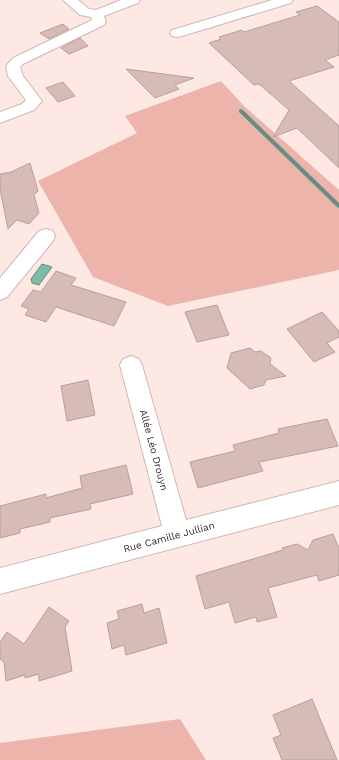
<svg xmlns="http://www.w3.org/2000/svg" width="339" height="760" font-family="'Work Sans',sans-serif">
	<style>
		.green { fill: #ecb4ab }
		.water { fill: #7ebba9; stroke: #678e81 }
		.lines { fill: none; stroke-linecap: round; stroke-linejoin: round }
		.stream { fill: #678e81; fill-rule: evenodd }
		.building { fill: #d6bbb6; stroke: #b99f9b }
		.street-casing { stroke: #d1b7b2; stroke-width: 2 }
		.street { fill: #fff; fill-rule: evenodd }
		.labels { text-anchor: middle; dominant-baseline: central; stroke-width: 3; stroke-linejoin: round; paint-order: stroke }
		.street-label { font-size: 10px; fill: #312625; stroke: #fff }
	</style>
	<rect width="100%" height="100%" fill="#fee8e4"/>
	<g class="green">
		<path d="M221 81 244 106 339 190V270L168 306 93 277 38 181 137 133 125 116Z"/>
		<path d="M180 719 206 760H0V743Z"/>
	</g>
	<path class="water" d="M42 264 52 267 39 285 32 283 31 279Z"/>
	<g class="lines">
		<path class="stream" d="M241 109 243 110 339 203V208L337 207 239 112V110Z"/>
	</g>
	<g class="building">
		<path d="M317 6 339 22V55L325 60 334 67 289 81 339 126V168L297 128 273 137 289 110 259 84 254 85 209 43 221 39 219 37 242 30 244 32 300 15 296 12Z"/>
		<path d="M63 24 69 29 49 39 40 33Z"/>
		<path d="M80 38 88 46 69 54 61 48Z"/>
		<path d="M126 69 194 78 175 85 179 89 155 98Z"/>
		<path d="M63 82 75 96 58 102 46 88Z"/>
		<path d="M30 163 38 191 34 195 39 213 29 224 17 220 8 229 0 189V174L11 172Z"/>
		<path d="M56 271 76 278 71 285 126 302 114 326 56 307 46 322 25 315 29 309 21 306 33 290 41 292Z"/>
		<path d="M217 305 229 335 197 342 185 312Z"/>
		<path d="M322 312 339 331V337L327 343 335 352 314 362 287 329Z"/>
		<path d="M250 348 255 352 261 351 271 358 270 364 286 376 266 380 264 385 250 389 227 368 231 353Z"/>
		<path d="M88 380 95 415 67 421 61 386Z"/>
		<path d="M327 419 338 446 259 462 263 471 198 488 190 462 235 451 233 445 279 433 278 429Z"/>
		<path d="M126 465 133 494 90 504 91 509 50 518V522L20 529V533L0 538V506L46 494V498L82 488 80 476Z"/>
		<path d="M333 534 339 548V575L319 581 317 575 268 588 277 617 257 622 256 617 235 623 229 602 205 609 196 576 283 550 282 548 297 544 308 550 313 540Z"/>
		<path d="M142 604 144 613 159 608 167 643 126 655 124 645 112 649 107 623 119 619 117 611Z"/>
		<path d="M49 607 69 621 65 627 72 671 39 681V674L25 678V675L6 681 4 662 0 659V642L7 632 24 644Z"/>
		<path d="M312 699 337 760H282L273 738 281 735 273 715Z"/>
	</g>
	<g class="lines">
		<defs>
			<g id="street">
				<path d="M63 0H78L89 9 96 10 121 0H140L138 3 104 16 106 22 104 25 23 64 20 67 23 76 42 101 34 110 0 123V112L22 104 26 100 8 76 6 66 13 58 92 20 91 17 80 15Z"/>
				<path d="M272 0H293L291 3 182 36 177 37 172 36 170 33 172 30Z"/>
				<path d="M46 229 53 231 55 236 53 241 7 297 0 300V278L39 231Z"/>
				<path d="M131 356 139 359 142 365 186 520 339 481V505L0 594V568L162 526 120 365 123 359Z"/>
			</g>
		</defs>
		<use href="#street" class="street-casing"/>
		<use href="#street" class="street"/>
	</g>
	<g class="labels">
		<g class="street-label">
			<text transform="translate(154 450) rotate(75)">Allée Léo Drouyn</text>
			<text transform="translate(169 537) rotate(-15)">Rue Camille Jullian</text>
		</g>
	</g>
</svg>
